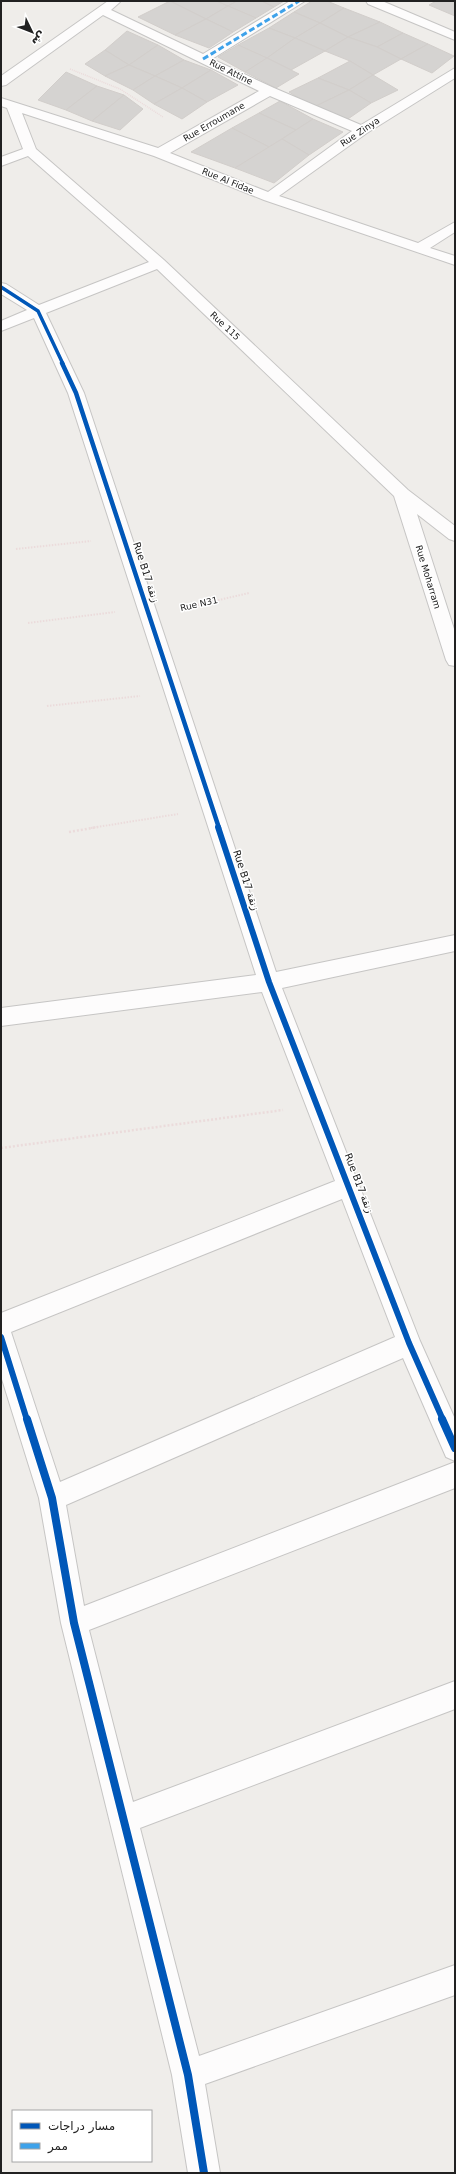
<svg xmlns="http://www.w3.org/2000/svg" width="456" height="2174" font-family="'DejaVu Sans',Cairo,sans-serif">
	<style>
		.building { fill: #d5d3d1; stroke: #d2cecb }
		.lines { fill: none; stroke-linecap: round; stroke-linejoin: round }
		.minor-casing { stroke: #c6c5c4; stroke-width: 2 }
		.path-far2 { stroke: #ebdbdb; stroke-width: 1.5; stroke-dasharray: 1 1; stroke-linecap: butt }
		.path-far1 { stroke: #ebdbdb; stroke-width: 2; stroke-dasharray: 1.5 1.5; stroke-linecap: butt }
		.path { stroke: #ebdbdb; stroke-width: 2.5; stroke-dasharray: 2 2; stroke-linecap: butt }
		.minor { fill: #fdfcfc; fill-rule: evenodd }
		.quiet { stroke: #3ea2ea; stroke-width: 3; stroke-dasharray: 6 3; stroke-linecap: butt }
		.cycleway-far3-casing { stroke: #fff; stroke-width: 5 }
		.cycleway-far2-casing { stroke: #fff; stroke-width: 6 }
		.cycleway-far1-casing { stroke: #fff; stroke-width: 8 }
		.cycleway-casing { stroke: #fff; stroke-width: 10 }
		.cycleway-far3 { stroke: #0057b8; stroke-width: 3.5 }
		.cycleway-far2 { stroke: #0057b8; stroke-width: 4.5 }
		.cycleway-far1 { stroke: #0057b8; stroke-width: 6 }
		.cycleway { stroke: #0057b8; stroke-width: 8 }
		.labels { text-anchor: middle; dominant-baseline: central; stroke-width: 3; stroke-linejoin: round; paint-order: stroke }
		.far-street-label { font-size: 9px; fill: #212121; stroke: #fff }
		.street-label { font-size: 10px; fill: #212121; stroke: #fff }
	</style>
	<rect width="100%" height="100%" fill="#efedea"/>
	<g class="building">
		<path d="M170 1H217L228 6 206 19Z"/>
		<path d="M170 1 206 19 175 35 138 17Z"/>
		<path d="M217 1H237L228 6Z"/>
		<path d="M237 1H262L274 7 256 18 228 6Z"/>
		<path d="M262 1H284L274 7Z"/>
		<path d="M312 1H327L344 8 320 23 294 12Z"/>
		<path d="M436 1H455V16L429 5Z"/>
		<path d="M228 6 256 18 233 32 206 19Z"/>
		<path d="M344 8 380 22 348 37 320 23Z"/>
		<path d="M294 12 320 23 295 38 269 28Z"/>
		<path d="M206 19 233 32 209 48 175 35Z"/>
		<path d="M380 22 403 33 377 47 348 37Z"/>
		<path d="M320 23 348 37 325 51 295 38Z"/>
		<path d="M269 28 295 38 267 58 238 45Z"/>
		<path d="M127 31 158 45 129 65 105 50Z"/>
		<path d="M403 33 428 44 401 59 377 47Z"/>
		<path d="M348 37 377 47 401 59 373 75 350 61 325 51Z"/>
		<path d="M295 38 325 51 291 70 267 58Z"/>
		<path d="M428 44 454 56 432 73 401 59Z"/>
		<path d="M158 45 184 60 155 76 129 65Z"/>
		<path d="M238 45 267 58 245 72 218 57Z"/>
		<path d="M105 50 129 65 105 76 85 64Z"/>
		<path d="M267 58 299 74 276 88 245 72Z"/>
		<path d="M184 60 211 70 182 88 155 76Z"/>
		<path d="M350 61 373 75 349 90 318 78Z"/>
		<path d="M129 65 155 76 133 90 105 76Z"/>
		<path d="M211 70 238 85 207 102 182 88Z"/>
		<path d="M66 72 97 86 66 110 38 100Z"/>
		<path d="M373 75 398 90 371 103 349 90Z"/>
		<path d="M155 76 182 88 154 104 133 90Z"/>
		<path d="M318 78 349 90 314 107 289 92Z"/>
		<path d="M97 86 124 95 92 121 66 110Z"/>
		<path d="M182 88 207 102 182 119 154 104Z"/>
		<path d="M349 90 371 103 345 121 314 107Z"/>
		<path d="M124 95 143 109 120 130 92 121Z"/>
		<path d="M280 101 313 119 296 130 259 113Z"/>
		<path d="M259 113 296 130 269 147 232 128Z"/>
		<path d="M313 119 343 132 309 155 282 139Z"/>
		<path d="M232 128 269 147 235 168 191 152Z"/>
		<path d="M282 139 309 155 274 183 235 168Z"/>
	</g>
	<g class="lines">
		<defs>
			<g id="minor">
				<path d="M108 1 120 2 111 10 203 54 290 1H305L212 59 274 88 361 125 455 68V78L367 133 279 196 418 243 455 222V232L430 248 455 256V265L264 200 154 156 22 113 36 149 164 260 408 490 455 526V541L449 539 417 514 455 632V666L449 665 446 660 394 496 157 269 46 313 84 393 276 972 455 935V951L282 988 420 1341 455 1419V1461L446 1457 403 1358 66 1505 84 1606 455 1462V1488L89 1630 133 1802 455 1681V1709L140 1828 199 2056 455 1965V1995L205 2084 220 2173H188L172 2075 61 1623 39 1498 1 1376V1313L335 1181 262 992 1 1026V1008L256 975 68 393 34 318 1 331V321L27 310 1 294V283L6 284 39 305 149 262 28 156 1 166V157L23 149 7 108 1 106V98L158 148 259 91 103 15 6 85 1 86V76ZM270 96 352 131 268 192 170 153ZM342 1199 395 1337 60 1482 11 1332Z"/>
				<path d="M366 1H382L455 32V40L368 4Z"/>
			</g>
		</defs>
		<use href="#minor" class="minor-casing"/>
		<path class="path-far2" d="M70 69 120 89 163 117"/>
		<g class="path-far1">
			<path d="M16 549 91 541"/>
			<path d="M180 609 249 593"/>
			<path d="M28 623 115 612"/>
			<path d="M47 706 140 696"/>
			<path d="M91 828 178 814"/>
		</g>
		<g class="path">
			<path d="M69 832 98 827"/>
			<path d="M1 1148 283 1110"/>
		</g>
		<use href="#minor" class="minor"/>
		<path class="quiet" d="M203 59 299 1"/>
		<defs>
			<path id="cycleway-far3" d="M1 287 38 311 63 364"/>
			<path id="cycleway-far2" d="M62 363 76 393 219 828"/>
			<g id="cycleway-far1">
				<path d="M218 827 269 982 409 1343 443 1420"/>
				<path d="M1 1337 27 1420"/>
			</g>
			<g id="cycleway">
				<path d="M27 1419 52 1498 74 1623 188 2075 204 2173"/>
				<path d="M442 1419 455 1448"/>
			</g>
		</defs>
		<use href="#cycleway-far3" class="cycleway-far3-casing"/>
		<use href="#cycleway-far2" class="cycleway-far2-casing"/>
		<use href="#cycleway-far1" class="cycleway-far1-casing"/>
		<use href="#cycleway" class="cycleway-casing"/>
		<use href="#cycleway-far3" class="cycleway-far3"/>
		<use href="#cycleway-far2" class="cycleway-far2"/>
		<use href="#cycleway-far1" class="cycleway-far1"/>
		<use href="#cycleway" class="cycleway"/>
	</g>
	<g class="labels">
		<g class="far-street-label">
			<text transform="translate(231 72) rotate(26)">Rue Attine</text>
			<text transform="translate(214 122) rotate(-30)">Rue Erroumane</text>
			<text transform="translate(360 132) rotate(-34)">Rue Zinya</text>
			<text transform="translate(228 181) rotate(22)">Rue Al Fidae</text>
			<text transform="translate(225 326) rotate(43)">Rue 115</text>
			<text transform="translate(428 577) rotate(73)">Rue Moharram</text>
			<text transform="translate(199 604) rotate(-13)">Rue N31</text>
		</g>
		<g class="street-label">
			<text transform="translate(146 572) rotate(72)">Rue B17 زنقة</text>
			<text transform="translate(246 880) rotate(72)">Rue B17 زنقة</text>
			<text transform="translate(359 1183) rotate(69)">Rue B17 زنقة</text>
		</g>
	</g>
	<rect width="456" height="2174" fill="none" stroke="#212121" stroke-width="4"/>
	<rect x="12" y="2110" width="140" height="52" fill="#ffffff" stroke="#a6a6a6"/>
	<rect x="20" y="2123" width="20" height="6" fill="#0057b8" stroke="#a6a6a6"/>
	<text x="48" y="2130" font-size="12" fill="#212121">مسار دراجات</text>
	<rect x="20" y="2143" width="20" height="6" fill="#3ea2ea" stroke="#a6a6a6"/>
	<text x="48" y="2150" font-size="12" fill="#212121">ممر</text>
	<g transform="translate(32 32) rotate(133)" stroke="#ffffff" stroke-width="3" paint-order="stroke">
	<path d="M0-3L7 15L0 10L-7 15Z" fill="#212121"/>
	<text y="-6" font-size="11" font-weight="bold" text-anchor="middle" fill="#212121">ش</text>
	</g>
</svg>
